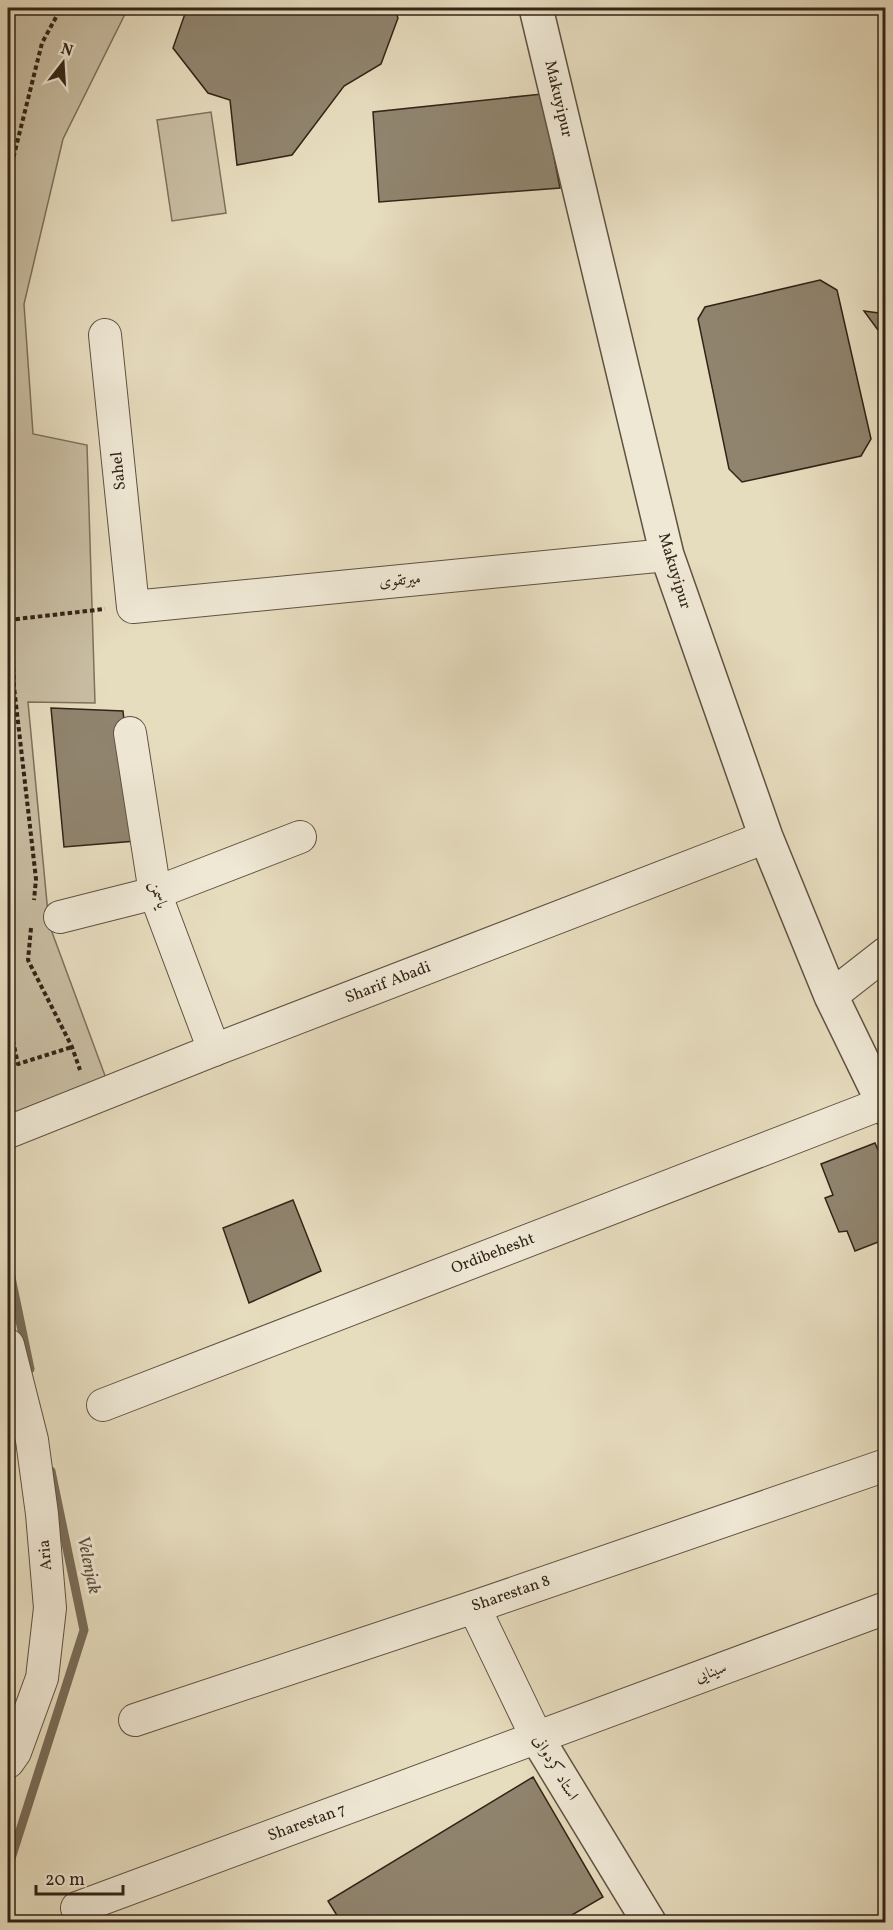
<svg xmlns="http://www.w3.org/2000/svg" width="893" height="1930" font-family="Vollkorn,Amiri,serif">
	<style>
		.green { fill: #c8bda2; stroke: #7e705c; stroke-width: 1.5 }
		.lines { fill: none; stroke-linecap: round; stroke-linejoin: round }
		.stream { stroke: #7a6d59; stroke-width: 9 }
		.building { fill: #90846e; stroke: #332417; stroke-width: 1.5 }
		.minor-casing { stroke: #605241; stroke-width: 34 }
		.tertiary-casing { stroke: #605241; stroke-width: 36 }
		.path { stroke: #332417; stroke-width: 4; stroke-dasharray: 4.5 3; stroke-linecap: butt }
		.minor { stroke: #efe8d5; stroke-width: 32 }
		.tertiary { stroke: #efe8d5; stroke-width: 33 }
		.labels { text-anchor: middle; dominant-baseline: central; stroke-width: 6; stroke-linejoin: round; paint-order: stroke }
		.street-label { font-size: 16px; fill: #332417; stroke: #efe8d5 }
		.water-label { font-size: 18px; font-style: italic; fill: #5c4e3e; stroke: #efe8d5 }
	</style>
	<rect width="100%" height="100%" fill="#e6dcbe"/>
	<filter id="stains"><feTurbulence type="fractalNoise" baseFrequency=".00333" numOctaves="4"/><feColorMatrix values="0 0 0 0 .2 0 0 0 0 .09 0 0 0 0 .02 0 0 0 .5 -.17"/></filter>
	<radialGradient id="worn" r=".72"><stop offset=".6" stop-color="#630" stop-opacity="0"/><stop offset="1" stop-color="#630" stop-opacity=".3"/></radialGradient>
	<g class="green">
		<path d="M8 8H128L63 139 24 304 33 434 87 445 95 703 28 702 49 924 107 1081 8 1122Z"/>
		<path d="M211 112 226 213 172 221 157 120Z"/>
	</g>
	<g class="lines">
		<g class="stream">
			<path d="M8 1263 30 1369"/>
			<path d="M8 1868 84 1630 51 1471"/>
		</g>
	</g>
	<g class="building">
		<path d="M187 8H394L398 18 381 64 344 86 292 155 237 165 230 100 208 93 173 48Z"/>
		<path d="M542 94 560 188 379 202 373 112Z"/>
		<path d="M820 280 837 290 871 439 861 456 742 482 729 469 698 319 705 307Z"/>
		<path d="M864 311 886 314V341Z"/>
		<path d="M51 708 123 711 136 841 64 847Z"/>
		<path d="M875 1143 886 1168V1239L855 1251 847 1231 839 1232 825 1198 833 1195 821 1164Z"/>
		<path d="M293 1200 321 1271 249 1303 223 1228Z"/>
		<path d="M533 1777 603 1897 560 1922H341L328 1901Z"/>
	</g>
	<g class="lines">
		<defs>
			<g id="minor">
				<path d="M105 335 133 607 667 555"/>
				<path d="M130 733 155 893 214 1050"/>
				<path d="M60 917 155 893 300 837"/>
				<path d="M831 996 886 953"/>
				<path d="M11 1131 214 1050 766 837"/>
				<path d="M8 1345 32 1440 42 1514 50 1608 42 1678 15 1752 8 1762"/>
				<path d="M103 1405 886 1102"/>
				<path d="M474 1607 537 1738"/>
				<path d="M135 1720 474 1607 886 1465"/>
				<path d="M77 1908 886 1608"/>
			</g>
			<g id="tertiary">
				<path d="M536 8 667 555 766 837 831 996 886 1109"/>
				<path d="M537 1738 649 1922"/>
			</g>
		</defs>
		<use href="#minor" class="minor-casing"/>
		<use href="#tertiary" class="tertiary-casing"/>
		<g class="path">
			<path d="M8 179 42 43 61 8"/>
			<path d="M8 620 105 609"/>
			<path d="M8 638 13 658 14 687 36 879 34 900"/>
			<path d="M31 928 28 960 72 1047 80 1070"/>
			<path d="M8 1018 18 1064 72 1047"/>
		</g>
		<use href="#minor" class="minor"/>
		<use href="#tertiary" class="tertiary"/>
	</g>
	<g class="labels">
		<g class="street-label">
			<text transform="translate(558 99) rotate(77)">Makuyipur</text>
			<text transform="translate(119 471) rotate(-96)">Sahel</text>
			<text transform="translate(674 571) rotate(73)">Makuyipur</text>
			<text transform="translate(400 581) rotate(-5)">میرتقوی</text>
			<text transform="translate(158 895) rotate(74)">یاسمن</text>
			<text transform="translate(388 983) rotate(-21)">Sharif Abadi</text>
			<text transform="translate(493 1254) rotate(-21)">Ordibehesht</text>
			<text transform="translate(46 1555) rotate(-95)">Aria</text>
			<text transform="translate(511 1594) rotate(-19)">Sharestan 8</text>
			<text transform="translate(711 1673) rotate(-20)">سینایی</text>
			<text transform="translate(555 1768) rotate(59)">استاد کردوانی</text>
			<text transform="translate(307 1823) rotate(-20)">Sharestan 7</text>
		</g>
		<g class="water-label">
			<text transform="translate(88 1565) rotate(78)">Velenjak</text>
		</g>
	</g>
	<rect width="893" height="1930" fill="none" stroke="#e6dcbe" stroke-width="30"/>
	<rect x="9" y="9" width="875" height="1912" fill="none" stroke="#332417" stroke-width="3"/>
	<rect x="15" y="15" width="863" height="1900" fill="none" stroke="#332417" stroke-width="1.5"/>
	<g transform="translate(63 63) rotate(17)" stroke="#efe8d5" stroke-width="4.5" paint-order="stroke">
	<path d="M0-4.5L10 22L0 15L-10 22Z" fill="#332417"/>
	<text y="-9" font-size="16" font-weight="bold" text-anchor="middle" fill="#332417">N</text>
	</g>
	<path d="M36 1885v9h87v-9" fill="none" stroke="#332417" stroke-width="3"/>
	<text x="45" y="1885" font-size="18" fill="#332417" stroke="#efe8d5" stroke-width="4.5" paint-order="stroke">20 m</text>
	<rect width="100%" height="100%" filter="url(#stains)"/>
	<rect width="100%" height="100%" fill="url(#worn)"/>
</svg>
